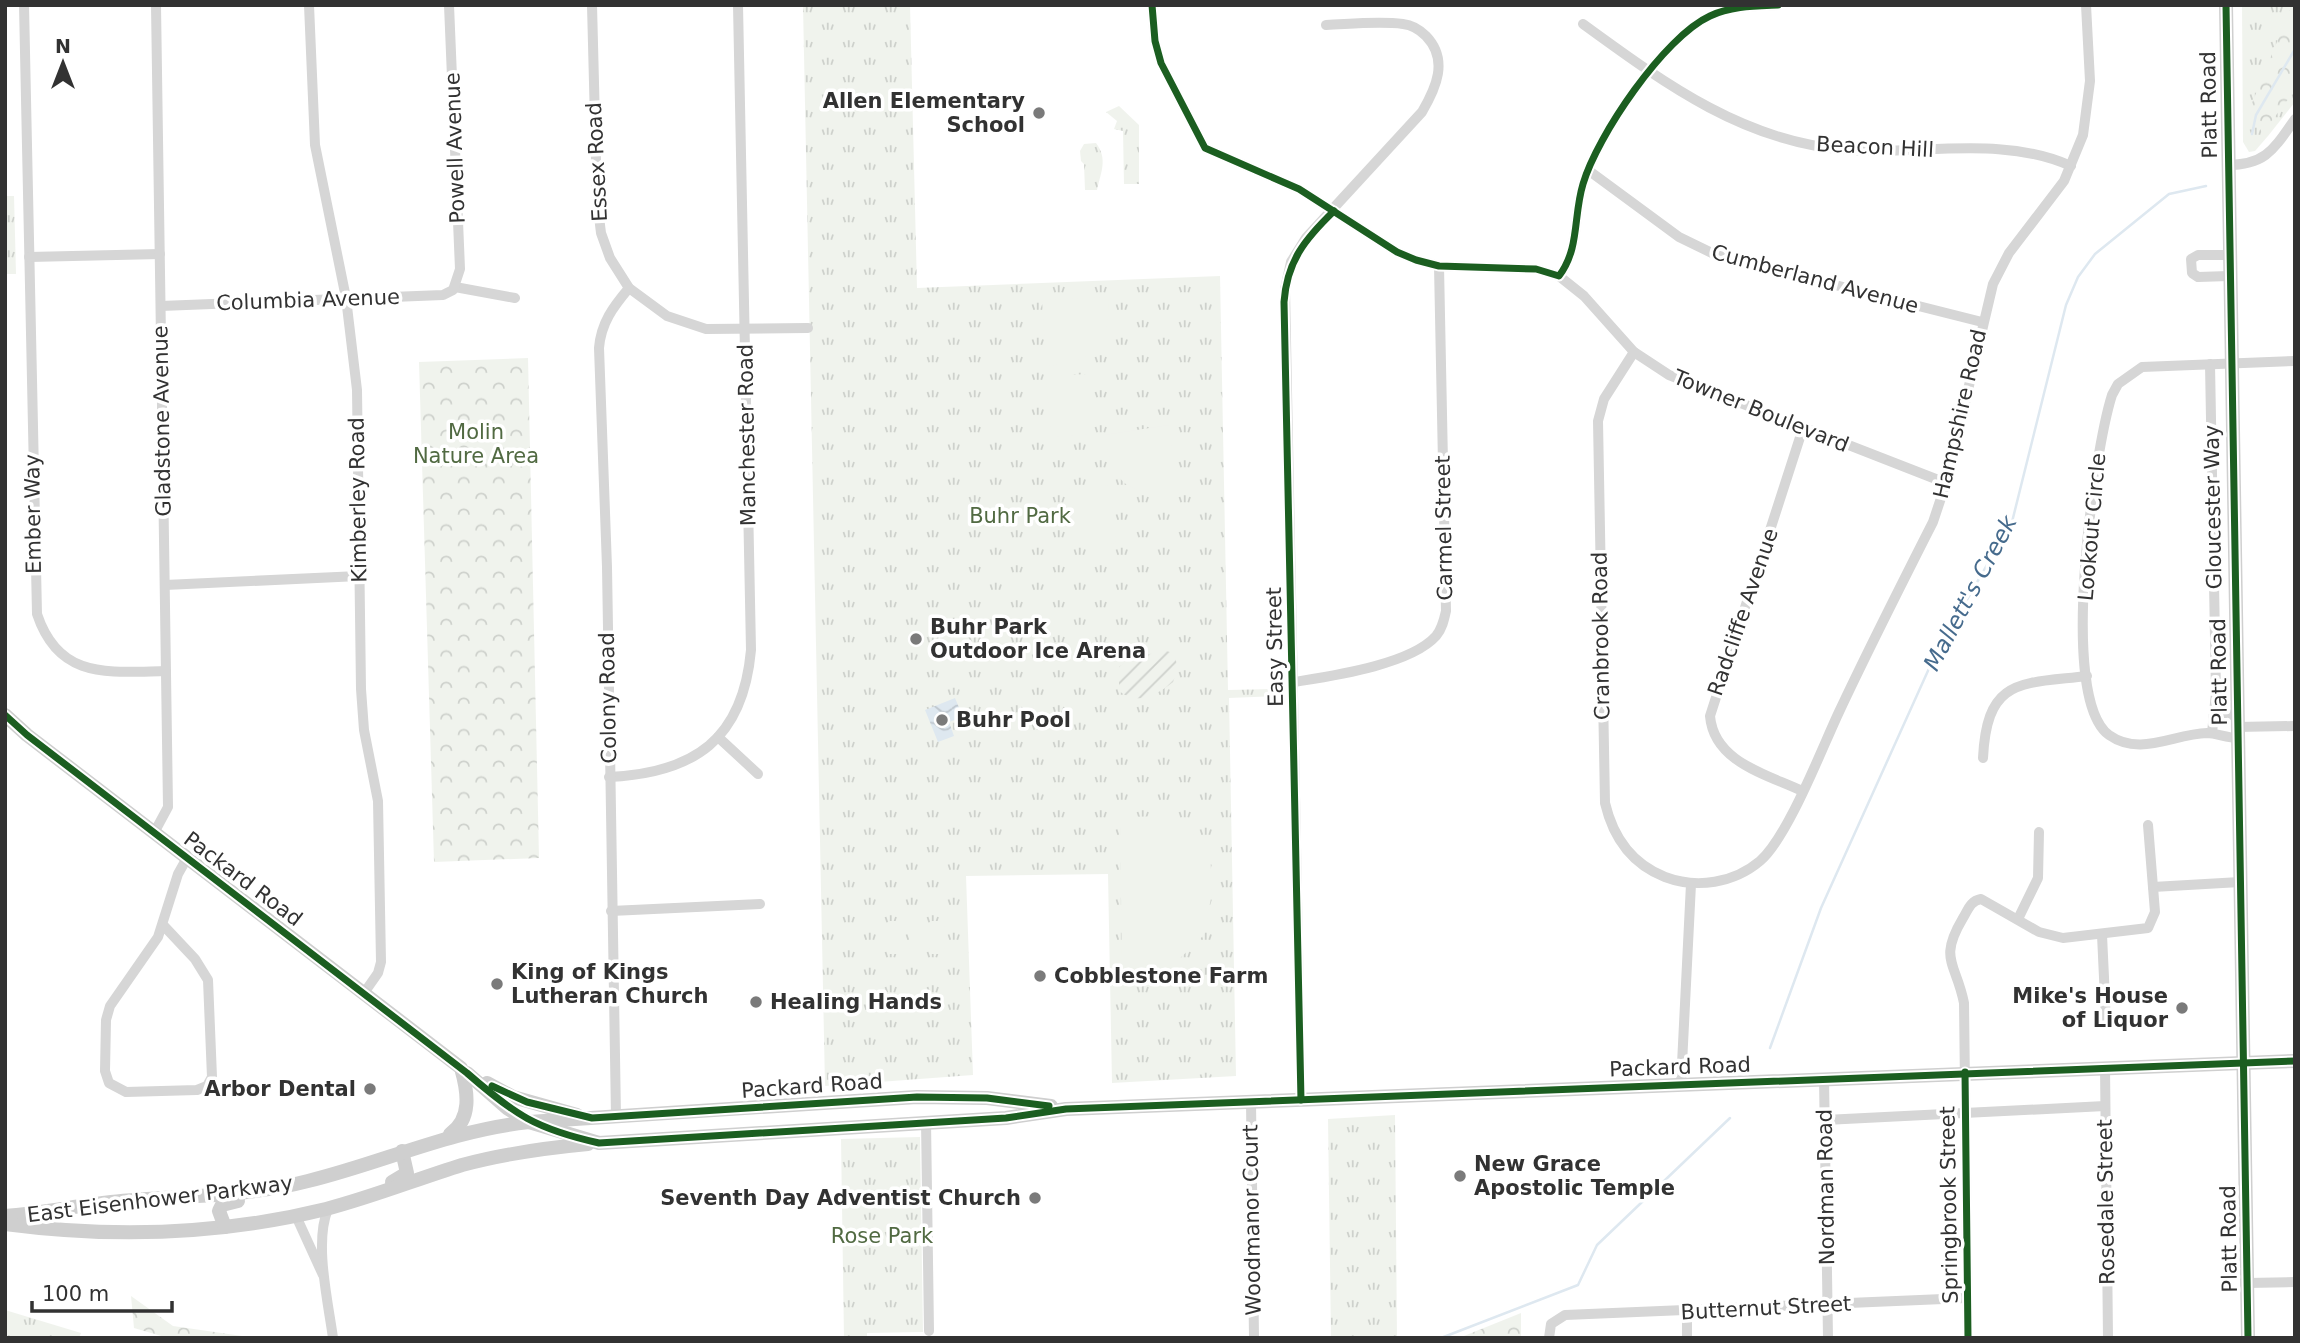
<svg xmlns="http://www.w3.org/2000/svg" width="2300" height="1343" font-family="'DejaVu Sans',sans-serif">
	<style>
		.grass { fill: url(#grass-tufts) }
		.forest { fill: url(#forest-crowns) }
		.garden { fill: url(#garden-furrows) }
		.pitch { fill: #f0f3ed }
		.water { fill: url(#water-waves) }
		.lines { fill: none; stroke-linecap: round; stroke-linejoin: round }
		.stream { stroke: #dee8f0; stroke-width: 2.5 }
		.minor { stroke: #d6d6d6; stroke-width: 10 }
		.secondary { stroke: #cfcfcf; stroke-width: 14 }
		.cycleway-casing { stroke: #fff; stroke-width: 11 }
		.cycleway { stroke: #1b5e20; stroke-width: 7 }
		.poi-dot { fill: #7a7a7a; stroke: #fff; stroke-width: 2.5 }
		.labels { text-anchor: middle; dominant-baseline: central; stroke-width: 7; stroke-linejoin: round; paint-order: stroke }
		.poi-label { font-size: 21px; font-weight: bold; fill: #323232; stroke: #fff; text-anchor: start }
		.street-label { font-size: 21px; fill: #323232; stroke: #fff }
		.park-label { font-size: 21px; fill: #516a42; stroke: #fff }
		.water-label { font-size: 23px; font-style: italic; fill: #466b8d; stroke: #fff }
	</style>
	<defs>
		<pattern id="grass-tufts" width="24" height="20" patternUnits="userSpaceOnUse" patternTransform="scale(1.75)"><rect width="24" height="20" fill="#f0f3ed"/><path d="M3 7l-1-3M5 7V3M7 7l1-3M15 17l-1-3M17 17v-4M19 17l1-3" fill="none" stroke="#ced1cc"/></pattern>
		<pattern id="forest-crowns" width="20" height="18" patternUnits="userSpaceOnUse" patternTransform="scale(1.75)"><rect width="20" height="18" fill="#f0f3ed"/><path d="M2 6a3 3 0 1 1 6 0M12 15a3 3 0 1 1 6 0" fill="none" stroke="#ced1cc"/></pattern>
		<pattern id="garden-furrows" width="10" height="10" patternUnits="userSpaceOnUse" patternTransform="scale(1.75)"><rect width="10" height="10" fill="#f0f3ed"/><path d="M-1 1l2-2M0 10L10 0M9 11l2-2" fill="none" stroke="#ced1cc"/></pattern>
		<pattern id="water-waves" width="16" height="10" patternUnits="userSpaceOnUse" patternTransform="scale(1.75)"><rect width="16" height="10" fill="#dee8f0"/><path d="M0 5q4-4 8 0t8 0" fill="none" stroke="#bfc7ce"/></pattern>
	</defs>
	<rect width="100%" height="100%" fill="#fff"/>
	<g class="grass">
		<path d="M803 5H910L917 288 1220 276 1228 690 1278 689V696L1229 698 1236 1076 1112 1083 1108 874 966 876 973 1075 825 1086Z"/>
		<path d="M2242 5H2295V102L2268 136 2255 151 2249 152 2243 142Z"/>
		<path d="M1119 106 1139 125V184H1124L1123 131 1114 129 1117 121 1106 112Z"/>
		<path d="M1096 143C1108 159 1101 172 1097 190H1085L1084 164 1081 161 1080 151 1084 144Z"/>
		<path d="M5 196H14L16 274H5Z"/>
		<path d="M1395 1115 1397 1338H1331L1328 1119Z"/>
		<path d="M920 1137 923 1332 867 1333V1338H844L841 1139Z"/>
		<path d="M5 1310 81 1333 79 1338H5Z"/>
	</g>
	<g class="forest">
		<path d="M2292 5H2295V90L2262 134 2252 103Z"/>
		<path d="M528 358 539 858 434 862 419 362Z"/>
		<path d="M131 1296 173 1326 256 1338H168L134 1328Z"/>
		<path d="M1521 1313V1338H1459Z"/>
	</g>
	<path class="garden" d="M1162 650 1174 653 1178 669 1173 682C1156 695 1139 706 1119 691V667L1126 662Z"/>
	<g class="pitch">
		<path d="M1108 297C1111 348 1095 361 1046 366L1042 300Z"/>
		<path d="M1088 374 1093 434 1051 437 1046 376Z"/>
		<path d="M1169 425 1178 490C1128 498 1113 484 1104 435Z"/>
		<path d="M1110 485 1116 543 1073 547 1067 489Z"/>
		<path d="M1171 816 1210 848 1212 893 1204 935 1167 971 1122 977 1120 817Z"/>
		<rect x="889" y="921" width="16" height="33"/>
		<path d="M910 921H925V954H909Z"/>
		<path d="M930 921H945L944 954H929Z"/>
	</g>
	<path class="water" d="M955 698 963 717 949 722 954 736 938 742 925 710Z"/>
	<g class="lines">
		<g class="stream">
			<path d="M2252 134 2256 115 2295 49"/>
			<path d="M1770 1048 1821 908 1936 653 2012 522 2066 305 2078 277 2095 254 2169 194 2206 186"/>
			<path d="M1441 1338 1578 1285 1597 1245 1730 1118"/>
		</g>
		<g class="minor">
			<path d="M24 5 37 614C59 680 108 672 166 671"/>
			<path d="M309 5 315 145 346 298 357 390 361 689 364 730 378 801 381 962 378 973 364 993"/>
			<path d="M592 5 597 200 601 233 610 258 629 288 667 316 706 329 808 328"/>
			<path d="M1152 5 1155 41 1161 63 1205 148 1299 189 1397 252 1416 260 1439 266 1536 269 1559 276 1584 296 1634 352 1669 375 1946 483"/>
			<path d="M1583 24C1664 83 1745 143 1849 150 1921 155 2003 135 2071 166"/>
			<path d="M2227 165C2266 165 2274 149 2295 119"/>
			<path d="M1588 170 1679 237 1716 255 1982 322"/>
			<path d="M2228 255H2198L2191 259 2192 273 2198 277 2229 276"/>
			<path d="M29 257 160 254"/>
			<path d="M1559 276C1580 248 1573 217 1583 184 1597 136 1664 37 1710 16 1731 6 1755 6 1778 5"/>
			<path d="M455 287 515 298"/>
			<path d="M161 306 443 295 453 290 460 269 449 5"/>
			<path d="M1634 352 1604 399 1598 421 1605 803C1613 837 1632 864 1665 877 1697 889 1734 883 1760 861 1788 837 1822 748 1839 712 1869 648 1901 585 1933 522L1946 483 1993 284 2009 253 2064 181 2083 135 2090 81 2086 5"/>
			<path d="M2210 364 2216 693 2212 733"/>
			<path d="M165 585 359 576"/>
			<path d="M1294 682C1331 676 1410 665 1436 636 1442 629 1444 620 1446 611L1439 266"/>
			<path d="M2214 719 2237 713"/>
			<path d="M2237 727 2295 726"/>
			<path d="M718 737 758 774"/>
			<path d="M2238 738C2227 738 2216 733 2207 733 2173 734 2140 757 2109 735 2058 698 2094 452 2112 395L2118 384 2142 367 2295 361"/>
			<path d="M1983 758C1987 677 2021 684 2087 676"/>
			<path d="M609 777C695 773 743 739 751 650L738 5"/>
			<path d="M1802 791C1766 774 1714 762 1710 716L1803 428"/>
			<path d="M154 833 168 807 156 5"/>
			<path d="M2153 887 2240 882"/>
			<path d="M611 911 760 904"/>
			<path d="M2018 919 2038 878 2039 832"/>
			<path d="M164 926 195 959 208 980 212 1077 207 1086 197 1090 126 1092 109 1083 105 1071 106 1020 110 1006 158 937 178 874 187 858"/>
			<path d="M2102 935 2106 1020"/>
			<path d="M2105 1067 2108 1338"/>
			<path d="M1824 1078 1828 1338"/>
			<path d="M1681 1084 1691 884"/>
			<path d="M1301 1100 1285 289 1291 262 1306 238 1422 112C1436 88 1449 60 1426 36 1420 30 1412 25 1403 24 1378 21 1351 24 1326 25"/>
			<path d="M1251 1102 1254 1338"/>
			<path d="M616 1117 607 567 599 348C601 323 613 307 629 288"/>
			<path d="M1825 1120 2105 1106"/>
			<path d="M926 1121 929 1331"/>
			<path d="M328 1209C314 1242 328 1301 333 1338"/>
			<path d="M296 1216 323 1275"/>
			<path d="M2247 1283 2295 1282"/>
			<path d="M1687 1312V1338"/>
			<path d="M1549 1338 1551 1324 1565 1315 1967 1298"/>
			<path d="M1968 1338 1964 1003C1956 962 1938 960 1963 918 1968 910 1970 901 1981 899L2039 932 2063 938 2148 928 2155 912 2148 825"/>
		</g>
		<g class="secondary">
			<path d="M2226 5 2248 1338"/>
			<path d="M5 715 27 735 461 1068C468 1092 472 1119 450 1134"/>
			<path d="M467 1073 507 1108 529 1122 599 1143 1006 1118 1066 1109 2295 1061"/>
			<path d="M487 1083 513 1097 577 1115"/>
			<path d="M392 1182 407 1173 402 1151"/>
			<path d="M5 1216C41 1213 76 1206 111 1202 177 1195 243 1198 308 1181 385 1162 448 1131 529 1122L917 1097 987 1098 1051 1106"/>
			<path d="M5 1224C112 1238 221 1235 326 1209 372 1197 417 1179 462 1165 503 1154 545 1148 588 1144"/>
			<path d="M225 1227 219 1211 222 1205 238 1201"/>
		</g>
		<defs>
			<g id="cycleway">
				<path d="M1152 5 1155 41 1161 63 1205 148 1299 189 1397 252 1416 260 1439 266 1536 269 1559 276C1580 248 1573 217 1583 184 1597 136 1664 37 1710 16 1731 6 1755 6 1778 5"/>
				<path d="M2226 5 2248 1338"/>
				<path d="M5 715 27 735 467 1073C515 1115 536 1129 599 1143L1006 1118 1066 1109 2295 1061"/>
				<path d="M1965 1072 1968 1338"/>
				<path d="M492 1086 527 1102 592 1118 917 1097 987 1098 1049 1106"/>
				<path d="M1301 1100 1284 302C1287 261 1305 239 1334 211"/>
			</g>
		</defs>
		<use href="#cycleway" class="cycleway-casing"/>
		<use href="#cycleway" class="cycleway"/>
	</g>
	<g class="poi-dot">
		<circle cx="1039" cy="113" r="7"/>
		<circle cx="916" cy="639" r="7"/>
		<circle cx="942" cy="720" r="7"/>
		<circle cx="1040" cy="976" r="7"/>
		<circle cx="497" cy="984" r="7"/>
		<circle cx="756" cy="1002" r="7"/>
		<circle cx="2182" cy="1008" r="7"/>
		<circle cx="370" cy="1089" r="7"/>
		<circle cx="1460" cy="1176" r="7"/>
		<circle cx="1035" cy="1198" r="7"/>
	</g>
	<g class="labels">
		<g class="poi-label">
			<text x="1025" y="101" text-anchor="end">Allen Elementary<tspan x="1025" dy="24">School</tspan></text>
			<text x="930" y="627">Buhr Park<tspan x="930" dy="24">Outdoor Ice Arena</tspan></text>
			<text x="956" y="720">Buhr Pool</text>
			<text x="511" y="972">King of Kings<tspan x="511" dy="24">Lutheran Church</tspan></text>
			<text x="1054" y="976">Cobblestone Farm</text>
			<text x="2168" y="996" text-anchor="end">Mike's House<tspan x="2168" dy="24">of Liquor</tspan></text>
			<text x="770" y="1002">Healing Hands</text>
			<text x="356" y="1089" text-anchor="end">Arbor Dental</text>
			<text x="1474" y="1164">New Grace<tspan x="1474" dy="24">Apostolic Temple</tspan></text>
			<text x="1021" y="1198" text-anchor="end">Seventh Day Adventist Church</text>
		</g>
		<g class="street-label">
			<text transform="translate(2209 105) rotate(-91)">Platt Road</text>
			<text transform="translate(1875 147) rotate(3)">Beacon Hill</text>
			<text transform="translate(455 148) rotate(-92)">Powell Avenue</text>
			<text transform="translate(597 162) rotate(-93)">Essex Road</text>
			<text transform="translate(1815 279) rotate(15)">Cumberland Avenue</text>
			<text transform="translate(308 300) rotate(-2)">Columbia Avenue</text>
			<text transform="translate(1761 411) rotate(22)">Towner Boulevard</text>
			<text transform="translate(1960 414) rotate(-77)">Hampshire Road</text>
			<text transform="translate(162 421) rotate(-91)">Gladstone Avenue</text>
			<text transform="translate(747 435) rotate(-91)">Manchester Road</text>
			<text transform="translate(358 500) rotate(-91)">Kimberley Road</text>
			<text transform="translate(2213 507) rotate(-91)">Gloucester Way</text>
			<text transform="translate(33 514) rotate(-91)">Ember Way</text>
			<text transform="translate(2092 527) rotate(-85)">Lookout Circle</text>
			<text transform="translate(1444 528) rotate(-91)">Carmel Street</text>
			<text transform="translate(1743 612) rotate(-71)">Radcliffe Avenue</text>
			<text transform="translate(1601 636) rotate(-91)">Cranbrook Road</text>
			<text transform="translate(1275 647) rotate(-91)">Easy Street</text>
			<text transform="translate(2219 672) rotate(-91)">Platt Road</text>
			<text transform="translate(608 698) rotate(-91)">Colony Road</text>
			<text transform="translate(243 879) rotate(37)">Packard Road</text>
			<text transform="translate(1680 1067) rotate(-2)">Packard Road</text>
			<text transform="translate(812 1086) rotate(-4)">Packard Road</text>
			<text transform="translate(1826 1187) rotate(-91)">Nordman Road</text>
			<text transform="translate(160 1199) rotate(-7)">East Eisenhower Parkway</text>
			<text transform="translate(2106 1202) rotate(-91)">Rosedale Street</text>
			<text transform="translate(1949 1205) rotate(-91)">Springbrook Street</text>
			<text transform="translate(1252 1220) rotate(-91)">Woodmanor Court</text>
			<text transform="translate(2229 1239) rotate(-91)">Platt Road</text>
			<text transform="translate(1766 1308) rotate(-3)">Butternut Street</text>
		</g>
		<g class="park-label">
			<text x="476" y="432">Molin<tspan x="476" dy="24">Nature Area</tspan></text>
			<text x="1020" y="516">Buhr Park</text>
			<text x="882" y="1236">Rose Park</text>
		</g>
		<g class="water-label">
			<text transform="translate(1970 593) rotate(-62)">Mallett's Creek</text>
		</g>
	</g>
	<rect width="2300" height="1343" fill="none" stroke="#323232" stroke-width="14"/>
	<g transform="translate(63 63)" stroke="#ffffff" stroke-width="5" paint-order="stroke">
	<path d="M0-5L12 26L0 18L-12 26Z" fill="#323232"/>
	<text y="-10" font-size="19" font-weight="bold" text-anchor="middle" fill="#323232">N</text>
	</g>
	<path d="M32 1301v10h140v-10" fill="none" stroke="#323232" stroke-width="3.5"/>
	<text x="42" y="1301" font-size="21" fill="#323232" stroke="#ffffff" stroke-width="5" paint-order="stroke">100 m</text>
</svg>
